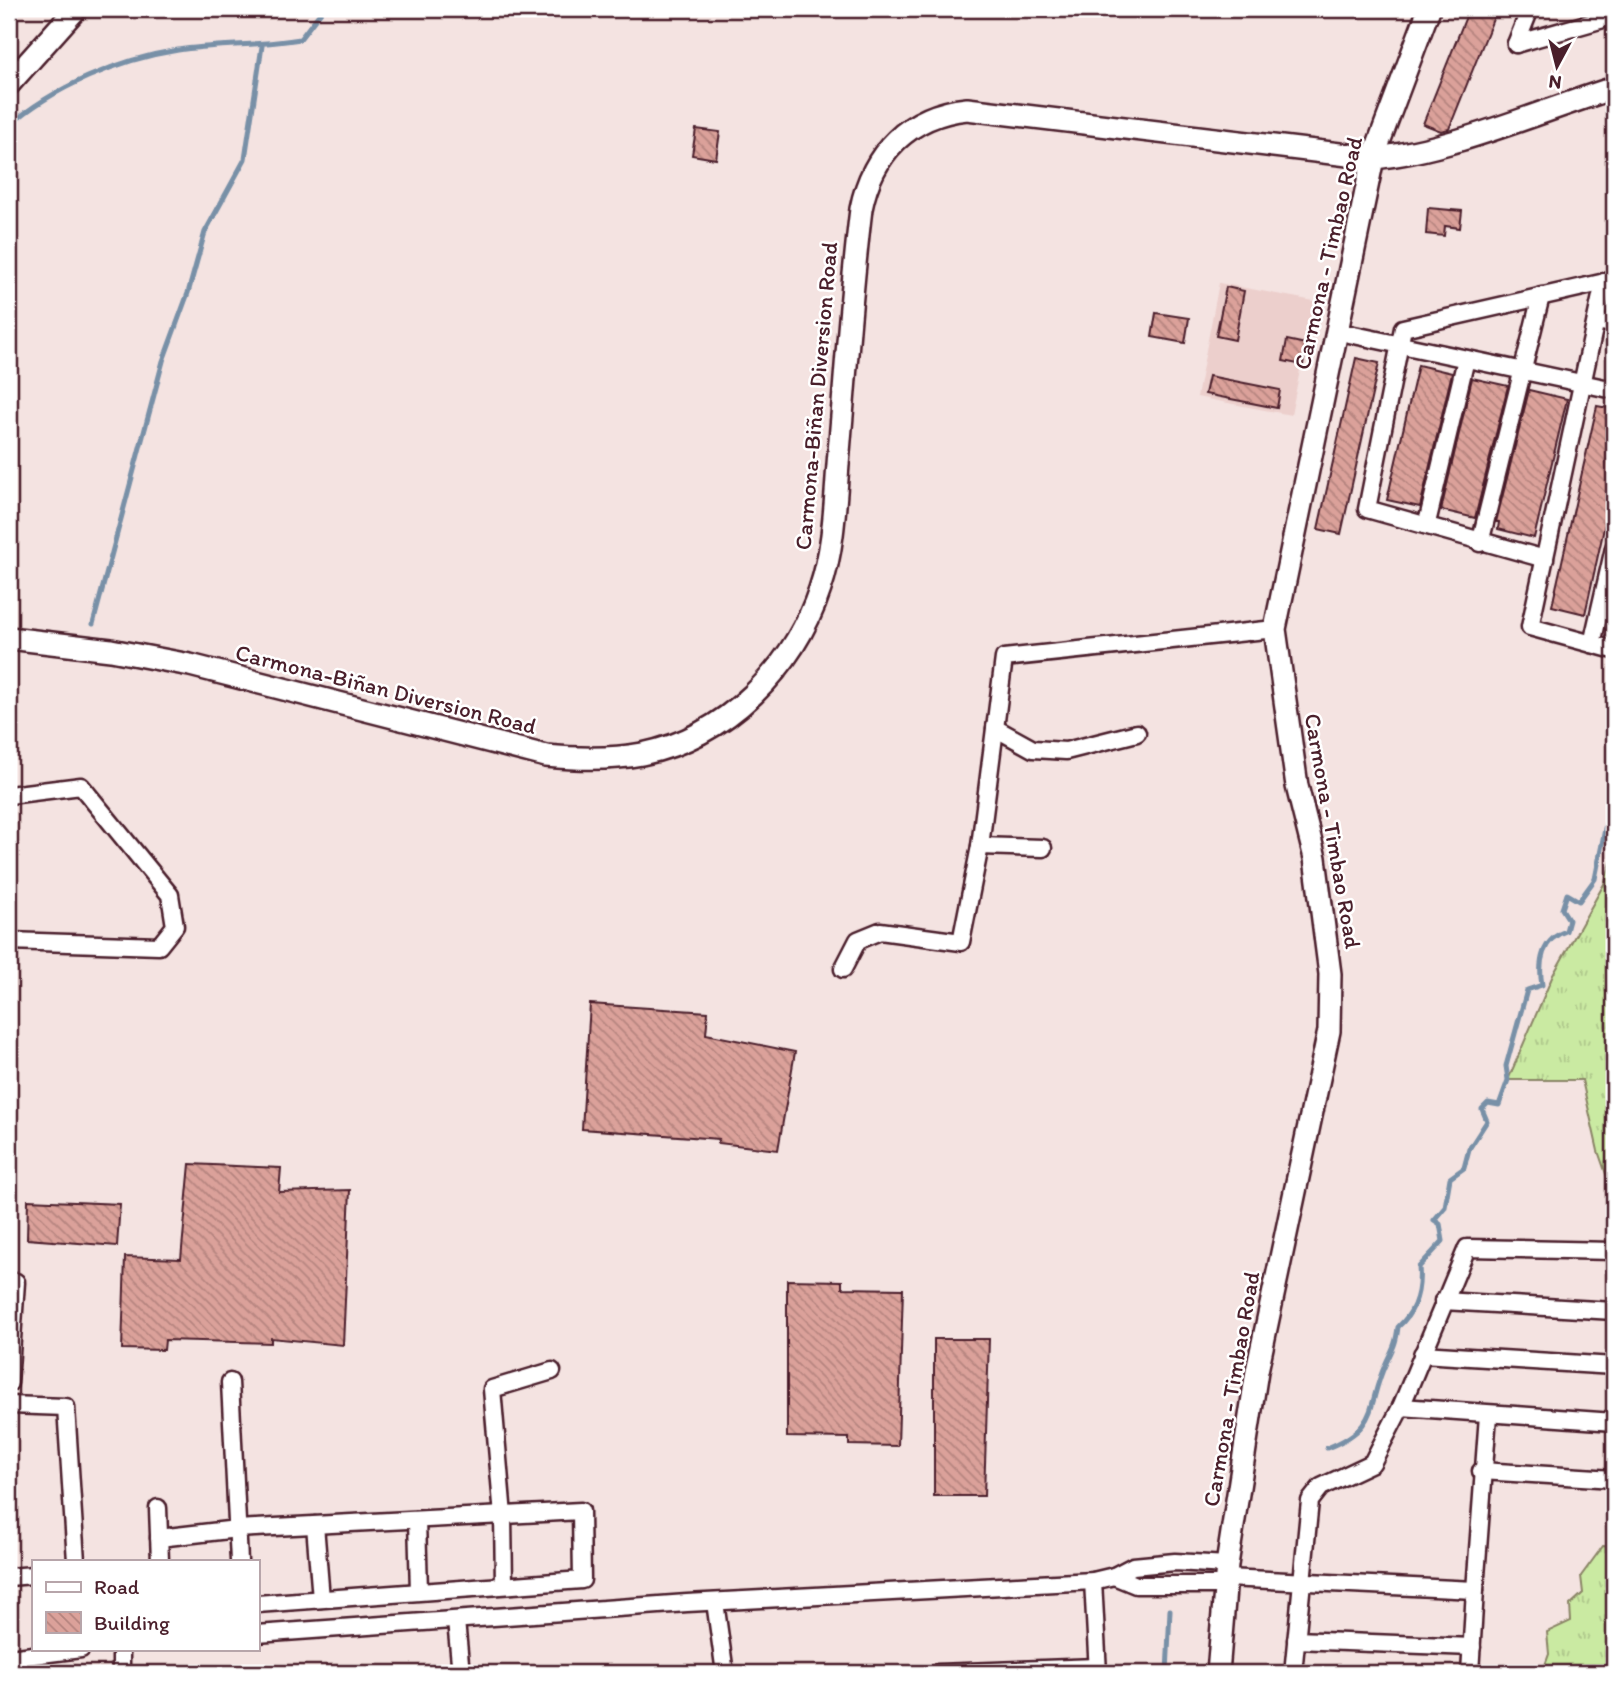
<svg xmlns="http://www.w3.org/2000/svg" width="1623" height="1682" font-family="Itim,sans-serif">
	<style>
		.built { fill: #eccfcc }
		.grass { fill: url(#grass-tufts); stroke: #8a8466; stroke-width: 2 }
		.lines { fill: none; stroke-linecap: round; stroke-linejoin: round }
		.stream { stroke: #7890a7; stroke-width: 5 }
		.building { fill: url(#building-back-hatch); stroke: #4a1f2b; stroke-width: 2 }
		.minor-casing { stroke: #4a1f2b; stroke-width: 21 }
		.secondary-casing { stroke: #4a1f2b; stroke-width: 26 }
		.minor { stroke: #fff; stroke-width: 16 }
		.secondary { stroke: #fff; stroke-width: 21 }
		.labels { text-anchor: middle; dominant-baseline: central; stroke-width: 5; stroke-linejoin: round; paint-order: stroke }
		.street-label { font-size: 23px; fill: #4a1f2b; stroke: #fff }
	</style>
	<defs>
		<pattern id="grass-tufts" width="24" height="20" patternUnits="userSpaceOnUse" patternTransform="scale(1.75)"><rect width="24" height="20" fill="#caeaa2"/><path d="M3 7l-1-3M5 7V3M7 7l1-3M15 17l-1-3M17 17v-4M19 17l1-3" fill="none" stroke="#afc88c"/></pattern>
		<pattern id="building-back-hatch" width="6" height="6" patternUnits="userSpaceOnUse" patternTransform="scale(1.75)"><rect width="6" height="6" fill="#dba19a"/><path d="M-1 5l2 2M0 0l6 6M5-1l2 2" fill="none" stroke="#b4837e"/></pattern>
	</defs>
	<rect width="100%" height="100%" fill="#f4e3e1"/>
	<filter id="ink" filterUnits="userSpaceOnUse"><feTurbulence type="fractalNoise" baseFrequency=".0143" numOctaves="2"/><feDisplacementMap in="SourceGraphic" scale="14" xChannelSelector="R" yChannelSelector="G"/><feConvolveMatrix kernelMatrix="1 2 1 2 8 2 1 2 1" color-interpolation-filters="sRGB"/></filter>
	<g filter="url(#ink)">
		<path class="built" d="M1219 283 1314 301 1291 415 1197 397Z"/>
		<g class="grass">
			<path d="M1614 853V1197L1598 1151 1582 1080H1508L1553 975 1604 884Z"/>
			<path d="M1603 1546 1614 1547V1673H1594V1665L1544 1668 1549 1654 1547 1632 1571 1621 1570 1605 1583 1593 1581 1576Z"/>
		</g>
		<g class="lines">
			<g class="stream">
				<path d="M9 126C53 87 120 59 178 50 219 44 260 46 300 39L323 9"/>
				<path d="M93 624 163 361 188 293 205 232 245 159 262 46"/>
				<path d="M1327 1448C1381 1427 1366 1405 1386 1363 1393 1348 1396 1344 1398 1327 1415 1312 1421 1290 1419 1267L1443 1241 1440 1224 1434 1220 1445 1207 1450 1178 1464 1168 1469 1149 1487 1121 1482 1109 1488 1103 1499 1105 1508 1080 1506 1066 1527 990 1542 985C1538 962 1542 939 1566 931L1569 920 1562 909 1567 894 1579 901 1595 879 1606 824 1614 805"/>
				<path d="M1167 1673 1170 1610"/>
			</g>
		</g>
		<g class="building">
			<path d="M1469 9H1497L1449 129 1441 131 1423 124Z"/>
			<path d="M696 129 720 132 716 159 692 155Z"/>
			<path d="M1428 208 1462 211 1460 228 1445 226 1444 236 1426 234Z"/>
			<path d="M1226 287 1244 291 1235 340 1216 336Z"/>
			<path d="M1156 313 1189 318 1185 343 1152 337Z"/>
			<path d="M1287 340 1306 344 1303 365 1283 361Z"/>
			<path d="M1356 358 1379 363 1341 534 1318 529Z"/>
			<path d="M1418 365 1452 373 1420 507 1387 500Z"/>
			<path d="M1209 376 1280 390 1277 408 1205 394Z"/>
			<path d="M1472 378 1508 386 1475 518 1441 510Z"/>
			<path d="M1529 390 1567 399 1534 538 1498 529 1499 522H1496Z"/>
			<path d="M1597 406 1614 409V483L1585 614 1552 606Z"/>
			<path d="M590 1004 708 1012 706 1034 795 1052 778 1150 718 1143 719 1139 582 1129Z"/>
			<path d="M190 1164 281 1168 279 1192 350 1190 343 1345 271 1338V1343L165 1340 164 1350 122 1349 125 1257 181 1259Z"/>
			<path d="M28 1200 120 1204 117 1246 27 1239Z"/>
			<path d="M787 1280 842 1281V1288L903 1289 898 1446 849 1445V1438L787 1437Z"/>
			<path d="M934 1339H989L984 1496H934Z"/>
		</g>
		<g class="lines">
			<defs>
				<g id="minor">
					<path d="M1516 44 1614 16"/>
					<path d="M1516 44 1530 9"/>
					<path d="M1604 282 1530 627 1614 650"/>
					<path d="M1596 321 1614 324"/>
					<path d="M1335 331 1614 390"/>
					<path d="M1427 523 1466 359"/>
					<path d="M1480 543 1541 296"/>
					<path d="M1545 559 1367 509 1403 328 1614 280"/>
					<path d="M1592 644 1614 548"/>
					<path d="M995 728 1033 749 1066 751 1137 733"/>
					<path d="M9 795 81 786 170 895 175 926 159 946 9 941"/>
					<path d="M980 846 1043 848"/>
					<path d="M843 969 858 940 880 931 961 942 980 846 1004 658 1275 629"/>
					<path d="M1443 1301 1614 1311"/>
					<path d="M1422 1354 1614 1366"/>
					<path d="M230 1382 239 1561"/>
					<path d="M9 1383 16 1282"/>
					<path d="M9 1405 66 1407 76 1561"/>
					<path d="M1401 1407 1614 1422"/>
					<path d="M1481 1471 1614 1479"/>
					<path d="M158 1508 160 1561"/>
					<path d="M417 1520 419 1591"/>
					<path d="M315 1525 321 1599"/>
					<path d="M159 1538 237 1529 581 1511 582 1580 257 1604"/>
					<path d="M1114 1576 1136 1585H1225"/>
					<path d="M9 1577 33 1575"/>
					<path d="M1226 1578 1475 1590 1470 1673"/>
					<path d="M1093 1581 1098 1673"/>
					<path d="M504 1584 503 1516 492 1389 552 1371"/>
					<path d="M1475 1590 1488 1415"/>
					<path d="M715 1602 725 1673"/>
					<path d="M456 1621 461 1673"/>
					<path d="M257 1634 687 1603 1093 1581 1114 1576 1133 1566 1175 1562 1227 1565"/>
					<path d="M1296 1640 1472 1647"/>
					<path d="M121 1649V1673"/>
					<path d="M9 1658 81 1649"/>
					<path d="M937 1673 1097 1667"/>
					<path d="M1293 1673 1310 1501 1321 1487 1372 1463 1401 1407 1467 1248 1614 1251"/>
				</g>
				<g id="secondary">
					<path d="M9 84 76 9"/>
					<path d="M9 638 111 650 190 665 546 756C578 759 610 760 642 754 726 737 794 668 820 589 835 545 835 498 839 452 846 371 851 290 861 209 872 153 909 115 967 109L1373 158C1450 151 1540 111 1614 88"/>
					<path d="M1218 1673 1227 1565 1257 1371 1329 1031 1330 974 1315 858 1297 786 1275 629 1373 158 1429 9"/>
				</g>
			</defs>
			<use href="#minor" class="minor-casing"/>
			<use href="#secondary" class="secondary-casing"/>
			<use href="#minor" class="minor"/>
			<use href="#secondary" class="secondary"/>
		</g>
	</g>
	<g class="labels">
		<g class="street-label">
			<text transform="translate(1328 253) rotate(-77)">Carmona - Timbao Road</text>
			<text transform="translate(816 396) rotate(-85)">Carmona-Biñan Diversion Road</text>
			<text transform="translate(386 689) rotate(14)">Carmona-Biñan Diversion Road</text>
			<text transform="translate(1333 831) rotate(80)">Carmona - Timbao Road</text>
			<text transform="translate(1231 1389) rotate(-80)">Carmona - Timbao Road</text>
		</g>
	</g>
	<rect width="1623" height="1682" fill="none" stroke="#fff" stroke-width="35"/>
	<rect x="18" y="18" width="1588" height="1647" fill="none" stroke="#4a1f2b" stroke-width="2.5" filter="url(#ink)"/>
	<rect x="32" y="1560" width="228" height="91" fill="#ffffff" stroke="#b7a5aa" stroke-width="2"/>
	<rect x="46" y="1582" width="35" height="10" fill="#ffffff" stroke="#b7a5aa" stroke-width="2"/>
	<text x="94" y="1594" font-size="21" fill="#4a1f2b">Road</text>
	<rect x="46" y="1612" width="35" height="21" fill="url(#building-back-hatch)" stroke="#b7a5aa" stroke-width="2"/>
	<text x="94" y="1630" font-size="21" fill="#4a1f2b">Building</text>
	<g transform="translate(1557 66) rotate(187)" stroke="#ffffff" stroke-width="5" paint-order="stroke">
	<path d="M0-5L12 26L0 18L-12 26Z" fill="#4a1f2b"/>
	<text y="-10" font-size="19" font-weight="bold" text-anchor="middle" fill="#4a1f2b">N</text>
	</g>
</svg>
